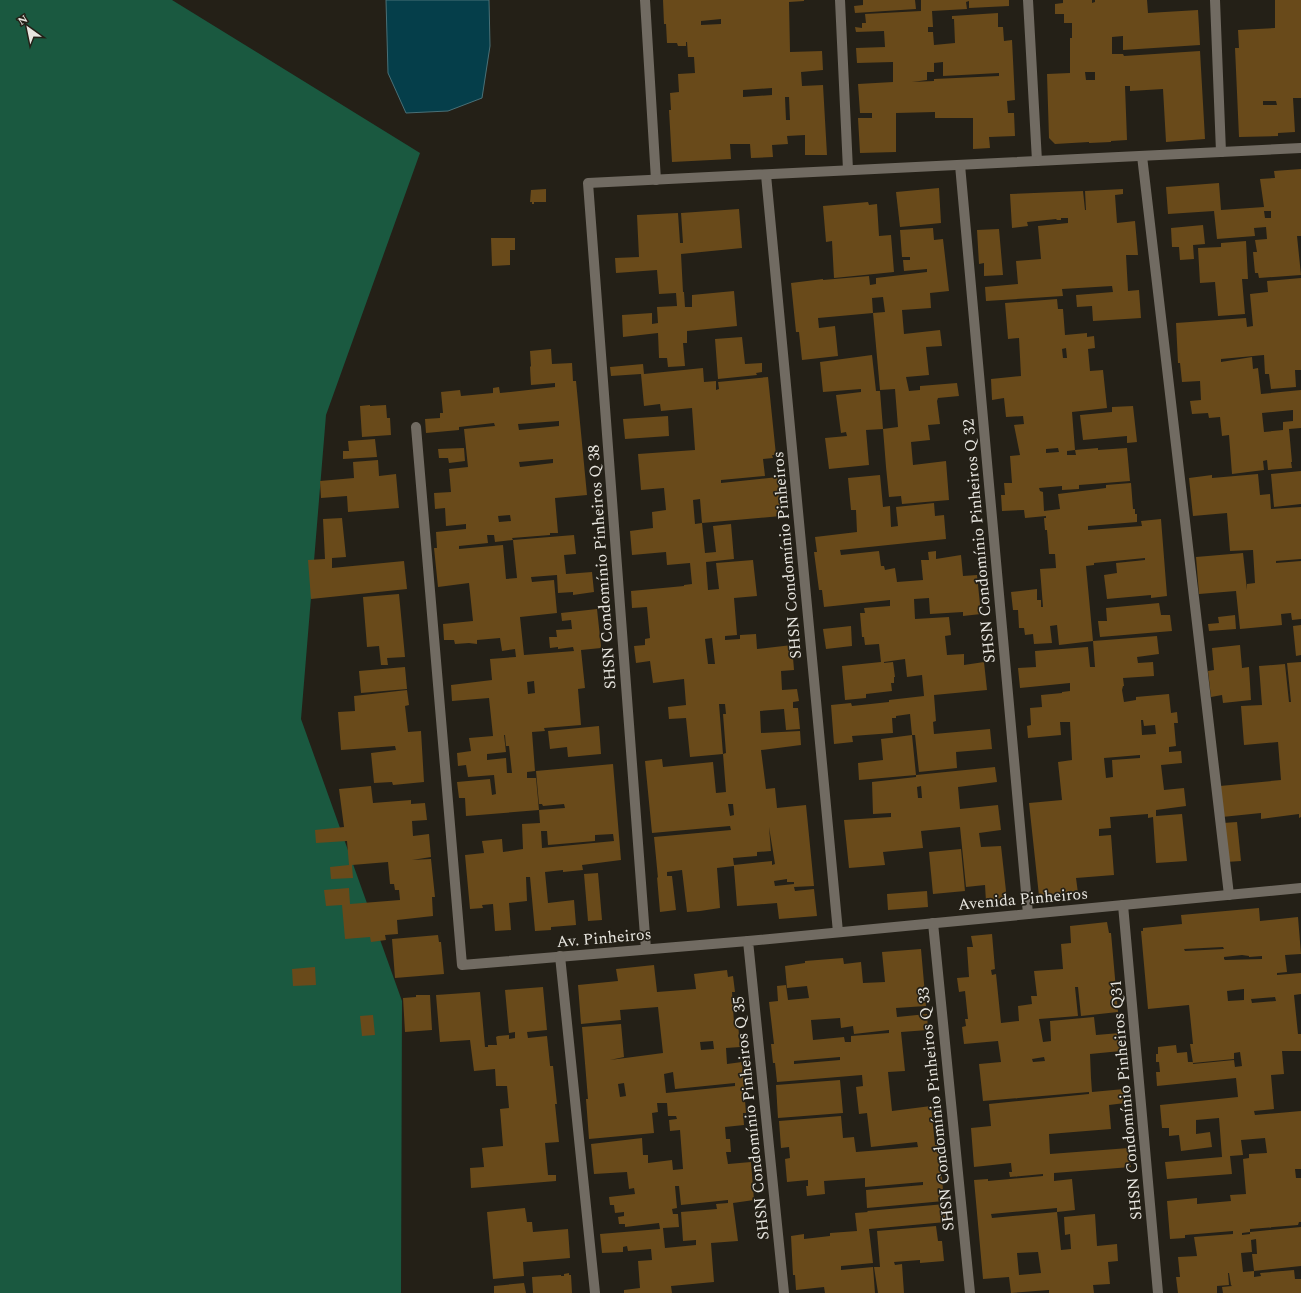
<svg xmlns="http://www.w3.org/2000/svg" width="1301" height="1293" font-family="Spectral,serif">
	<style>
		.forest { fill: #1a5940 }
		.water { fill: #053e4a; stroke: #497077 }
		.building { fill: #694a1a; fill-rule: evenodd }
		.lines { fill: none; stroke-linecap: round; stroke-linejoin: round }
		.minor { stroke: #716b62; stroke-width: 10 }
		.tertiary { stroke: #716b62; stroke-width: 10 }
		.labels { text-anchor: middle; dominant-baseline: central; stroke-width: 3.5; stroke-linejoin: round; paint-order: stroke }
		.street-label { font-size: 16px; fill: #e8e6e0; stroke: #242017 }
	</style>
	<rect width="100%" height="100%" fill="#242017"/>
	<path class="forest" d="M0 0H172L420 153 326 415 301 719 402 1001 401 1293H0Z"/>
	<path class="water" d="M386 0H489L490 46 482 98 448 111 406 113 388 73Z"/>
	<g class="building">
		<path d="M663 0H804V1L789 2 790 52 822 51 823 70 801 72 802 86 823 85 827 155H805V135L787 136 788 144 772 145 773 157 751 158 750 144H730L731 159 672 162 669 110H671L670 93 679 92 678 74 695 73 694 57H688L687 42H686V46H678L677 43H667L666 24H664ZM721 19V24L701 25V21ZM772 88V95L743 97V90ZM785 97H789L790 120H786Z"/>
		<path d="M863 0H915L916 9 855 13 854 6 863 5Z"/>
		<path d="M921 0H1009V6L969 8V1L966 2 967 9 932 11 933 27H928V32H933L934 45 955 43 954 19H952V16L998 13V27H1003L1004 41 1012 40 1015 100 1007 101 1008 113H1014L1015 136 989 137 990 148 973 149V118H935V112L896 113V152L860 153 858 118H872V113H860L858 84 893 82V62L857 63 856 48 885 47 884 31 856 32 855 27 862 28V23H866L865 14 921 11ZM943 62V76L999 73V76L934 79V81L912 82 927 80V72H934V63Z"/>
		<path d="M1063 0H1092V3L1095 2V0H1147L1148 13 1198 10 1200 45 1123 50V36L1112 37V54H1123L1124 56 1200 51 1205 139 1166 142 1163 89 1130 91V86H1125L1127 140 1111 141V142L1089 143V142L1055 144 1049 138 1047 74 1070 73V38H1072V23H1064V14H1055V4L1063 3ZM1085 72H1095V80H1086Z"/>
		<path d="M1275 0H1301V98H1293L1295 132 1278 133V136L1239 137 1235 48H1239L1238 30 1275 28ZM1263 101H1276L1277 105H1263Z"/>
		<path d="M1301 169V236H1297L1301 275 1259 278 1258 273H1255L1253 252H1257L1255 240 1267 239 1266 227 1254 228 1255 236 1217 239 1214 211 1168 214 1166 187 1219 183 1221 210 1264 207 1260 179 1275 178 1274 171ZM1264 211H1271V218H1265Z"/>
		<path d="M939 188 941 223 900 227 896 192Z"/>
		<path d="M546 189V202H534V204H532V202H530L531 190Z"/>
		<path d="M1123 189V194L1115 195 1117 223 1135 221 1138 255H1126L1128 291 1139 290 1141 318 1093 321 1092 306 1077 307 1076 295 1113 292 1112 286 1062 289 1063 296 986 301 985 287 1018 284 1016 261 1041 259 1038 226 1068 223V218H1061V220H1057L1056 219 1027 222 1028 226 1012 228 1010 194 1083 191 1085 210H1086L1085 191Z"/>
		<path d="M868 202 869 205 877 204 879 236 891 235 894 272 834 278 832 241 826 242 823 206Z"/>
		<path d="M739 209 742 248 681 254 683 292H684L685 307H692V295L734 291 737 326 687 331V343H683L685 366 668 367 667 358H659L658 333 623 337 622 315 652 313V324L658 323 657 307 677 306 676 293 659 294 657 270 616 273 615 258 639 257 637 215 678 213 680 243H683L681 213Z"/>
		<path d="M1203 225 1205 244 1193 245 1194 259 1180 260 1179 247H1172L1171 228Z"/>
		<path d="M933 228 934 240 943 239 949 291 930 293 931 308 902 310 904 334 940 330 942 346 926 347 929 375 906 377 909 391 920 390V386L957 383 959 396 938 398 937 401 940 424 928 425 930 440 911 442 913 465 946 461 949 500 902 504 901 496 889 497 886 467 883 429 898 427 895 389 880 390 873 313 885 312 883 297 872 298 873 313 818 318 819 328 835 326 838 356 802 360 799 332H796L791 283 823 279V280L869 276 870 285 876 284V278L927 272V269L904 271 903 260H910V257H902L900 230Z"/>
		<path d="M999 229 1003 275 984 276V263L979 264 977 230Z"/>
		<path d="M491 238H515V250H510V265L492 266Z"/>
		<path d="M1246 241 1248 279H1242L1245 314 1218 316 1215 282 1200 283 1198 248 1221 247V243Z"/>
		<path d="M1301 278V370H1295L1296 387 1271 389 1269 374H1265L1264 355 1221 359V362L1252 357 1253 369 1258 368 1261 394 1301 390V428L1289 429 1292 462H1291L1292 468 1268 470 1267 460 1263 461 1264 470 1232 474 1229 435 1222 436 1220 417 1209 418 1208 413 1192 414 1190 401 1201 400 1200 381 1182 382 1180 363H1178L1176 323 1246 318 1247 327 1253 326 1250 294 1268 292 1267 281ZM1293 410V421L1283 422V430L1264 432 1262 413Z"/>
		<path d="M1057 299 1058 309H1063L1065 335 1087 333V337L1094 336 1095 348 1088 349 1090 371 1103 370 1107 408 1072 412 1075 450 1067 451V455H1076L1075 450 1098 448V450L1127 448 1130 481 1079 485V489L1062 490V486L1039 488 1040 491 1043 492 1044 511 1060 509 1058 494 1106 488V485L1131 483 1133 509H1135V514H1137V522L1088 526V530L1142 526 1141 521 1161 519 1167 596 1151 598V595L1107 599 1104 575 1117 573 1116 563 1145 560V558L1094 563V565L1086 566 1093 641 1157 636 1159 654 1137 657 1138 663 1153 662 1154 676 1123 678 1124 686H1123L1122 690 1124 702 1136 700V697L1169 694 1171 713 1177 712 1178 723H1174L1176 746 1169 747V752L1181 751 1182 763 1161 765 1164 790 1184 788 1186 806 1156 810V816L1182 814 1187 861 1156 863 1153 817 1148 818V814L1110 817 1111 828 1099 829V836L1111 835 1114 875 1076 878 1078 893 1039 896 1029 803 1062 800 1058 762 1072 760 1070 722H1060L1061 735 1028 738 1027 726 1031 725 1030 708 1042 707 1041 695 1062 693V692L1070 691V683L1020 688 1018 668 1036 667 1035 651 1088 647 1090 667H1095L1093 641 1059 645 1057 625 1050 626 1052 643 1034 644 1033 634 1025 635 1024 628H1019L1018 610H1013L1011 592 1037 589V600H1041V607H1043L1040 569 1056 568 1055 554H1049L1047 530H1045L1044 518H1046V516L1025 518 1024 510 1002 511 1001 495H1005L1004 483H1012L1010 456 1020 455 1014 425 1024 424 1023 416 1006 417 1004 398 992 400 991 379 1021 376 1019 338 1008 339 1005 303ZM1066 348 1067 358H1063L1062 349ZM1058 448 1059 452 1046 453V449ZM1141 720H1143L1144 726 1155 725 1156 734 1142 735ZM1140 755V758L1112 760 1113 777 1106 778 1104 758Z"/>
		<path d="M742 337 745 364 762 363V372L756 373 757 375 718 379 715 339Z"/>
		<path d="M551 349 552 364 572 363 573 381H576L587 495 555 498 558 533H550V535L512 538 513 540 495 542 494 535H487L488 543 459 546V549L503 545 506 579 517 578 513 540 574 535 576 554 564 555 566 574 592 572 594 592 573 595V592L558 593 557 575 531 577 532 582 554 580 557 613 520 617 524 655 574 651 573 647 558 649V647L550 648 549 637H557L556 630 572 629 571 620 562 621 561 613 597 609 601 646V648L581 650 585 688 578 689 581 725 544 728 545 731 532 732 535 771 527 772V778H536L539 810 466 816 465 798H459L457 782 490 779 492 795 496 794 494 775 468 777 466 765 458 766 457 753 471 751 469 738 493 736 489 698 452 701 451 685 492 680 490 659 516 657 515 649 502 651 500 638 477 640V644L469 643 455 644 454 640H444L443 624 473 621 469 583 438 587 434 548H437L436 532 466 529V524L446 526 445 508 435 509 434 493 451 492 449 469 468 467 464 429 495 426 494 423 459 427V430L426 433 425 419 440 418V413H443L441 392 460 390 461 396 493 393V388L499 387 500 393 555 387V383L531 385 530 367 531 366 530 351ZM559 421V426L519 430 518 424ZM553 459V463L520 467 519 462ZM510 515 511 521 499 522 498 516ZM534 681 535 693 528 694 527 682ZM504 735H505L506 746H509L512 773H507L506 758 487 760V754L506 752Z"/>
		<path d="M872 355 876 391H880L883 429 866 430 869 465 829 469 825 438 847 436 846 432 841 433 836 395 861 392V389L823 392 820 362Z"/>
		<path d="M643 364 644 374 703 368 704 382 716 381V390L719 389 718 382 768 377 776 455H772L773 458 763 459 765 476 721 480V483L778 477 781 516 702 523 705 553 716 552 713 526 731 524 734 559 706 562 708 590 719 589 716 563 753 560 757 596 734 598 737 635 725 636V640L740 639V635L756 634 757 649 792 645 794 670 781 671 782 690 797 689 799 701 793 702V708H798L800 729 786 730 784 709 760 711 761 733 800 731 801 745 761 750 766 789 775 788 777 808 806 805 814 886 794 887 795 891 814 889 817 916 779 919 777 903 737 906 734 868V865V866L717 868 720 908 700 911 687 912 682 870 667 872V876H672L676 910 660 912 657 877 658 878 654 837 731 830 730 826 652 833 645 761 662 759 663 767 713 762 716 793 726 792 723 754 726 753 723 714H726L725 704H719L723 754 690 757 686 718 669 719 668 707 686 705 684 679 653 683 650 661 636 663 634 646 645 645V639L650 638 647 607 632 608 631 591 684 586V585L692 584 690 563 667 565 666 552 632 555 630 531 653 528 652 512 666 510 664 488 641 490 638 454 695 450 692 408 661 411 660 404 644 406 641 374 611 376 610 367ZM700 499 702 523 695 524 693 500ZM712 638 715 664H708L705 639ZM728 804H733L734 815 730 816ZM769 827 775 864 772 865V861L734 865 733 858 757 856V852L771 851ZM787 879V882H794V884L775 886 774 881Z"/>
		<path d="M370 405V406L386 405 387 418H390L391 435 362 437 360 406Z"/>
		<path d="M1133 406 1137 442 1127 443V436L1083 440 1080 415 1112 412V407Z"/>
		<path d="M668 416 669 436 625 439 623 419Z"/>
		<path d="M375 439 377 457 343 459V451H349L348 441Z"/>
		<path d="M464 448 465 461 449 463 448 458H439L438 449Z"/>
		<path d="M378 460 379 476 396 474 399 508 348 512 347 496 321 498 320 481 354 478 353 462Z"/>
		<path d="M1301 471V504L1274 507 1271 474Z"/>
		<path d="M1258 474 1260 495 1270 494 1271 509 1301 507V559L1276 561V563L1301 561V619L1292 620 1291 613 1281 614 1282 625 1240 629 1236 591 1199 594 1196 557 1243 553 1247 590V584L1255 583 1253 550 1230 551 1227 513 1193 516 1189 478 1212 475V478Z"/>
		<path d="M880 475 883 507 890 506 891 527 898 526 896 507 934 503 935 516 944 515 946 539 840 550 841 555 879 551 881 566H884L885 570 895 568 897 582 923 580 921 560H929L928 552 936 551V559L961 555 963 576 977 575 981 614 963 616V612L930 614 929 598 914 599 915 619 949 617 951 635 945 636 947 655 964 654V665L984 662 987 690 934 695 936 721 933 722 934 734 990 729 992 749 956 752 957 768 919 772 915 735H912L910 714 896 716V718H892L893 733 852 736 853 742 834 744 831 705 851 703 852 706 889 702V700L924 696 922 675 907 677 905 659 884 662V663L893 662 895 677H894V683H891L892 691 866 694V698L845 700 842 666 881 662 879 644 865 645 864 637H862L860 613H865L864 608 890 606V600L824 607 822 590H819L814 552H817L815 537 857 532 856 510H851L848 478Z"/>
		<path d="M342 518 346 557 332 558V568L404 561 407 589 311 599 308 560 325 559 323 519Z"/>
		<path d="M399 594 405 657 387 658 388 665H381L379 646 367 647 363 597Z"/>
		<path d="M1159 603 1161 615H1170L1172 631 1100 637 1098 621H1107L1106 608Z"/>
		<path d="M1235 615 1236 629 1209 631 1208 624 1219 623 1218 617Z"/>
		<path d="M1301 625V655L1296 656 1293 626Z"/>
		<path d="M851 626 852 646 826 649 823 629Z"/>
		<path d="M1240 645 1242 668 1249 667 1251 700 1223 703 1222 695 1211 697 1208 671 1214 670 1212 648Z"/>
		<path d="M1301 662V817L1299 818V814L1261 819V813L1222 817 1220 786 1281 780 1278 742 1244 745 1241 706 1262 705 1259 666 1285 664 1289 702H1291L1287 663Z"/>
		<path d="M405 667 407 689 361 693 359 671Z"/>
		<path d="M407 690 409 705 405 706 408 732 421 731 424 782 393 785 392 782 374 783 371 753 396 750 395 746 341 750 338 712 355 711 354 696Z"/>
		<path d="M599 726 601 754 568 757 567 747 550 749 548 731Z"/>
		<path d="M912 735 916 775 859 780 858 763 883 760 881 739Z"/>
		<path d="M613 764 621 860 582 865 583 870 563 872V870L545 872 548 903 574 900 576 925 551 927V930L535 931 530 877H526L527 901 509 903 511 930 495 931 493 904 482 905 483 908 470 909 465 855 484 853 482 841 502 839 503 852 523 849 522 824 540 823 539 810 565 808 564 804 543 806 542 804H539L536 771ZM541 831H547L548 845 595 841V835L613 834 614 841 542 848Z"/>
		<path d="M995 767 997 782 958 787 960 809 998 805 1001 830 979 833 981 847 1001 846 1007 900 986 902 985 885 966 887 960 827 921 831 923 848 883 852 885 865 849 868 844 820 891 817V813L873 814 872 782 916 777V775ZM921 786 922 798H918L917 787Z"/>
		<path d="M371 786 373 803 411 800V804L425 803 427 820 412 821 413 836 429 834 431 857 412 860 431 859 435 897H432L433 916 397 920 398 934 385 935 386 940 371 942 370 937 345 939 342 905 326 906 324 890 349 888 350 904 400 900 399 890H395L394 884H390L388 862 352 865 353 878 331 879 330 867 349 865 347 841 316 843 315 830 344 827 339 789Z"/>
		<path d="M1237 822 1241 861 1226 862 1223 823Z"/>
		<path d="M961 849 965 891 933 894 929 852Z"/>
		<path d="M598 873 602 920 588 921 584 874Z"/>
		<path d="M927 891 928 907 888 910 887 894Z"/>
		<path d="M1259 908 1260 921 1298 917 1301 954 1285 955 1287 972 1277 973V975L1301 973V994L1294 995 1298 1034H1301V1051H1282L1284 1074 1271 1075 1274 1109 1254 1111 1255 1115 1301 1111V1169H1295L1296 1178H1301V1222H1299L1298 1225 1250 1229V1232L1242 1233V1235L1250 1234V1232L1301 1227V1266L1254 1271V1277L1261 1276 1260 1273 1294 1270 1295 1279H1301V1293H1223L1222 1287 1232 1286 1231 1285 1229 1273H1228L1229 1285 1217 1286V1293H1178L1176 1277H1180L1178 1257 1197 1256 1194 1237 1233 1234V1231L1185 1235V1238L1170 1239 1167 1201 1197 1198V1204L1231 1201 1230 1195 1246 1194 1243 1159 1249 1158V1154L1267 1153 1265 1138 1241 1140 1243 1155 1230 1156 1232 1174 1167 1179 1165 1162 1222 1157 1219 1118 1196 1120V1134L1210 1132 1212 1147 1181 1151 1179 1135 1169 1136V1128H1162L1160 1105 1238 1097 1236 1078 1157 1086 1156 1072H1160L1159 1062H1156V1054H1158V1047L1176 1045 1177 1053 1187 1052 1188 1062H1193V1064L1234 1060 1235 1067 1242 1066 1240 1052 1234 1053V1059L1193 1063 1190 1044H1193L1189 1005 1148 1009 1141 931H1143V928L1182 924 1181 915ZM1223 947 1224 949 1185 951 1184 949ZM1242 955 1249 956V957L1262 956V959L1225 960 1224 959V957ZM1244 989V1000L1228 1001 1227 991ZM1275 997 1276 1001 1252 1003 1251 999ZM1256 1239 1257 1254H1252L1254 1271 1243 1272 1241 1253 1252 1252 1251 1240Z"/>
		<path d="M1107 922 1109 933H1111L1118 1012 1081 1016 1078 987H1075L1078 1016 1039 1019 1043 1042 1051 1041 1050 1021 1094 1017 1096 1035 1120 1033 1121 1051 1090 1054 1091 1078 1092 1092 1124 1089 1125 1103 1109 1105 1111 1129 1049 1134 1050 1154 1129 1148 1131 1167 1054 1173V1181L1072 1179 1075 1210 1057 1212V1208L991 1214 992 1218 1057 1212 1061 1250 1071 1249 1070 1234 1065 1235 1064 1217 1095 1214 1097 1246 1117 1244 1118 1261 1108 1262 1110 1284 1093 1285 1094 1293H1049V1290L1011 1293 1009 1277 983 1279 974 1180 988 1179V1181L1043 1176V1174L1010 1177 1009 1172H1012L1011 1163 974 1167 971 1128 991 1126 989 1104 1089 1094V1092L983 1101 979 1064 1001 1062 998 1041 964 1044 962 1027 966 1026 965 1019H968L965 991 959 992 957 978 969 977 967 947H973L971 936 992 934 995 969 991 970 992 975 996 974 1001 1023 1019 1021 1018 1006 1032 1004 1031 996H1037L1034 971 1063 969 1061 944 1071 943 1070 926ZM1044 1057 1045 1061 1033 1062 1032 1059ZM1038 1252 1041 1273 1019 1275 1017 1253Z"/>
		<path d="M438 935 439 942H441L444 974 395 978 392 939Z"/>
		<path d="M921 949 926 1006 896 1008 897 1017 927 1014 928 1030 901 1032 905 1071 888 1072 892 1111 931 1106 935 1145H939L944 1201 867 1208 866 1190 923 1185V1182L865 1187V1178L824 1181 825 1194 807 1196 806 1186H808V1180L787 1182 785 1159 790 1158 789 1147 781 1148 779 1121 841 1116 843 1138 854 1137 856 1152 918 1147 917 1142 871 1147 867 1113 859 1114 856 1087 863 1086 862 1075 777 1082 775 1063H773L771 1044H774L769 1002 778 1001 777 986 786 985 788 1000 809 998 807 986 787 988 785 966 805 963V961L843 958 844 964 861 962 863 983 885 982 882 952ZM840 1018 841 1028 853 1026 854 1034 889 1030V1033L851 1036V1042H845L844 1037 813 1040 811 1020ZM840 1057V1060L794 1064V1061Z"/>
		<path d="M654 965 657 992 696 989 694 974 727 970 728 977 733 976 735 992H732L734 1023H738L740 1047 726 1048 727 1064 742 1062 746 1113H743L744 1125 725 1127 726 1139H730L731 1152H726L728 1164 751 1162 754 1200 733 1203 738 1241 711 1243 714 1282 671 1286 672 1293H624V1290L640 1288 638 1261 652 1260 651 1249 628 1251 627 1246 623 1247V1252L602 1253 600 1234 660 1229 659 1223 625 1227V1224H619L618 1217 624 1216V1212L615 1213 614 1205H610L609 1197 635 1194 634 1188 629 1189 627 1172 594 1174 591 1144 642 1138 643 1155H648V1163L672 1160 673 1170 683 1169 680 1130 670 1131 669 1120 677 1119 676 1116H668L667 1103H657L658 1112 652 1113 654 1133 589 1139 586 1099H588L582 1027 621 1024 624 1057 610 1060 663 1053 658 1007 620 1010 621 1020 581 1024 578 985 618 981 616 969ZM713 1041 714 1049 701 1050 700 1042ZM673 1072 675 1089 735 1083V1086L666 1093 664 1074ZM624 1083 626 1096 620 1097 618 1084ZM675 1186H679L681 1205 728 1200V1203L716 1204 717 1209 681 1212 683 1241 696 1240V1245L665 1248 663 1228 679 1227 678 1214H673L672 1209 677 1208Z"/>
		<path d="M315 967 316 985 293 986 292 969Z"/>
		<path d="M543 987 547 1030 527 1032 528 1038 547 1036 550 1065V1066H553L557 1104H555L559 1142 545 1143 548 1175H556V1181L471 1188 470 1168 484 1167 482 1148 503 1146 500 1109 509 1108 507 1086H496L495 1069 474 1071 470 1040 440 1042 436 995 480 992 485 1047H488V1045H497L496 1037 498 1036 509 1035V1039L515 1038V1032L509 1033 505 990Z"/>
		<path d="M416 995H430L432 1030 405 1032 403 998 416 997Z"/>
		<path d="M373 1015 375 1035 362 1036 360 1016Z"/>
		<path d="M840 1080 843 1113 778 1118 776 1085Z"/>
		<path d="M945 1204 946 1222 869 1229 873 1263 841 1266V1270L873 1267 875 1293H825L824 1287 796 1290 795 1275H793L791 1236 804 1234V1239L830 1236V1233L857 1231 855 1213 868 1212 867 1211Z"/>
		<path d="M525 1208 527 1222H532L533 1232 568 1229 570 1258 523 1262 524 1276 493 1279 487 1212Z"/>
		<path d="M936 1226 938 1241H942L944 1261 920 1263V1260L894 1262 895 1265 902 1264 904 1293H878L874 1267H880L877 1231Z"/>
		<path d="M569 1273V1275H571L572 1293H533L532 1277 561 1275V1276H564V1274Z"/>
		<path d="M524 1283 526 1293H494V1286Z"/>
	</g>
	<g class="lines">
		<g class="minor">
			<path d="M645 0 656 180"/>
			<path d="M840 0 848 170"/>
			<path d="M1028 0 1037 161"/>
			<path d="M1215 0 1221 152"/>
			<path d="M1142 156 1229 895"/>
			<path d="M960 165 1028 914"/>
			<path d="M766 175 838 932"/>
			<path d="M416 427 462 965 748 941"/>
			<path d="M1123 905 1158 1293"/>
			<path d="M933 923 970 1293"/>
			<path d="M646 949 588 183 1301 148"/>
			<path d="M560 956 595 1293"/>
		</g>
		<path class="tertiary" d="M784 1293 748 941 1301 888"/>
	</g>
	<g class="labels">
		<g class="street-label">
			<text transform="translate(979 541) rotate(-95)">SHSN Condomínio Pinheiros Q 32</text>
			<text transform="translate(787 555) rotate(-95)">SHSN Condomínio Pinheiros</text>
			<text transform="translate(602 567) rotate(-94)">SHSN Condomínio Pinheiros Q 38</text>
			<text transform="translate(1023 899) rotate(-5)">Avenida Pinheiros</text>
			<text transform="translate(604 938) rotate(-5)">Av. Pinheiros</text>
			<text transform="translate(1126 1100) rotate(-95)">SHSN Condomínio Pinheiros Q31</text>
			<text transform="translate(936 1109) rotate(-96)">SHSN Condomínio Pinheiros Q 33</text>
			<text transform="translate(751 1118) rotate(-96)">SHSN Condomínio Pinheiros Q 35</text>
		</g>
	</g>
	<g transform="translate(28 28) rotate(327)" stroke="#242017" stroke-width="3" paint-order="stroke">
	<path d="M0-3L7 15L0 10L-7 15Z" fill="#e8e6e0"/>
	<text y="-6" font-size="11" font-weight="bold" text-anchor="middle" fill="#e8e6e0">N</text>
	</g>
</svg>
